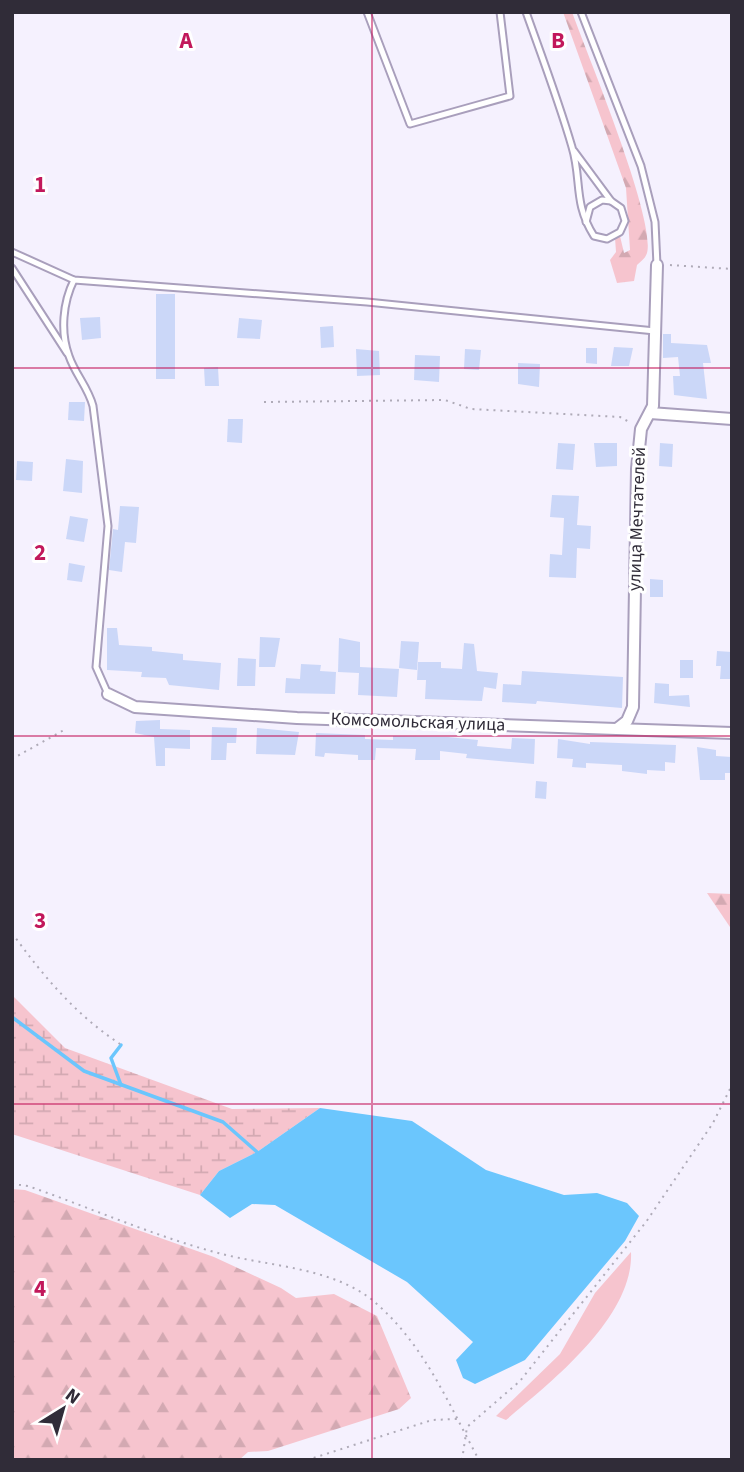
<svg xmlns="http://www.w3.org/2000/svg" width="744" height="1472" font-family="'Source Sans 3',sans-serif">
	<style>
		.green { fill: #f6c4ce }
		.forest { fill: url(#forest-firs) }
		.wetland { fill: url(#wetland-marsh) }
		.water { fill: #6bc6fd }
		.lines { fill: none; stroke-linecap: round; stroke-linejoin: round }
		.stream { stroke: #6bc6fd; stroke-width: 3.5 }
		.building { fill: #cbd7f8 }
		.lane-casing { stroke: #a99fbc; stroke-width: 9 }
		.street-casing { stroke: #a99fbc; stroke-width: 14 }
		.path { stroke: #afabb8; stroke-width: 2; stroke-dasharray: 2 5; stroke-linecap: butt }
		.lane { stroke: #fff; stroke-width: 5 }
		.street { stroke: #fff; stroke-width: 10 }
		.grid { fill: none; stroke: #c2185b; stroke-width: 2; stroke-opacity: 0.55 }
		.labels { text-anchor: middle; dominant-baseline: central; stroke-width: 6; stroke-linejoin: round; paint-order: stroke }
		.street-label { font-size: 18px; fill: #302c38; stroke: #fff }
		.grid-label { font-size: 23px; text-anchor: middle; font-weight: bold; fill: #c2185b; stroke: #fff; stroke-width: 6; stroke-linejoin: round; paint-order: stroke }
	</style>
	<defs>
		<pattern id="forest-firs" width="22" height="20" patternUnits="userSpaceOnUse" patternTransform="scale(1.75)"><rect width="22" height="20" fill="#f6c4ce"/><path d="M5 1l3.5 6h-7zM16 11l3.5 6h-7z" fill="#d3a9b2"/></pattern>
		<pattern id="wetland-marsh" width="20" height="14" patternUnits="userSpaceOnUse" patternTransform="scale(1.75)"><rect width="20" height="14" fill="#f6c4ce"/><path d="M1 5h8M5 5V1M11 12h8M15 12V8" fill="none" stroke="#d3a9b2"/></pattern>
	</defs>
	<rect width="100%" height="100%" fill="#f5f1fe"/>
	<path class="green" d="M631 1252C634 1317 551 1382 506 1420L496 1416 560 1354 595 1293Z"/>
	<g class="forest">
		<path d="M563 12H572C587 54 656 219 647 253 645 259 641 261 637 265L634 281 617 283 610 260 616 252 615 238 620 236 624 253 630 250 626 188Z"/>
		<path d="M707 893 732 894V930Z"/>
		<path d="M12 1189 25 1190 214 1257 281 1288 296 1298 334 1294 377 1316 411 1398 399 1409 268 1451 248 1452 239 1460H12Z"/>
	</g>
	<path class="wetland" d="M12 995 65 1048 232 1109 320 1108 257 1152 219 1171 200 1195 12 1134Z"/>
	<path class="water" d="M320 1108 412 1121 486 1170 564 1195 597 1193 627 1203 639 1216 625 1241 525 1360 475 1384 463 1378 456 1360 473 1342 407 1282 275 1205 252 1204 230 1218 200 1195 219 1171 257 1152Z"/>
	<g class="lines">
		<g class="stream">
			<path d="M12 1017 84 1071 223 1122 257 1152"/>
			<path d="M121 1085 111 1058 121 1045"/>
		</g>
	</g>
	<g class="building">
		<rect x="156" y="294" width="19" height="85"/>
		<path d="M100 317 101 338 82 340 80 318Z"/>
		<path d="M239 318 262 320 260 339 237 338Z"/>
		<path d="M333 326 334 347 321 348 320 327Z"/>
		<path d="M663 334H671V343L707 345 711 363H703L707 399 674 395 673 376H680L678 357 663 358Z"/>
		<path d="M614 347 633 348 629 366H611Z"/>
		<path d="M586 348H597V364L586 363Z"/>
		<path d="M356 349 379 351 380 375 357 376Z"/>
		<path d="M465 349 481 350 479 370 464 369Z"/>
		<path d="M415 355 440 356 439 382 414 380Z"/>
		<path d="M518 363 540 364 539 387 518 384Z"/>
		<path d="M218 367 219 386H205L204 368Z"/>
		<path d="M69 402H85L84 421 68 420Z"/>
		<path d="M228 419H243L242 443 227 442Z"/>
		<path d="M558 443 575 444 573 470 556 469Z"/>
		<path d="M594 443H617V466L596 467Z"/>
		<path d="M660 443 673 444 672 467 659 466Z"/>
		<path d="M66 459 83 461 82 493 63 491Z"/>
		<path d="M17 461 33 462 32 481 16 480Z"/>
		<path d="M552 495 579 496 577 525 591 526 590 549 577 548 576 578 549 577 550 554 562 555 564 518 550 517Z"/>
		<path d="M120 506 139 507 136 543 125 542 122 572 109 570 113 529 118 530Z"/>
		<path d="M70 516 88 519 84 542 66 539Z"/>
		<path d="M69 563 85 566 82 582 67 580Z"/>
		<path d="M650 579 663 580V597H650Z"/>
		<path d="M107 628H117L119 645 152 647V651L183 654V660L221 663 219 690 169 685 166 678 141 677 142 672 107 670Z"/>
		<path d="M260 637 280 638 275 667H259Z"/>
		<path d="M339 638 360 642V667L399 669 397 697 358 695 359 673 338 672Z"/>
		<path d="M401 641 419 642 417 670 399 668Z"/>
		<path d="M464 643 474 644 477 671 498 673 496 689 484 687 482 701 425 699 426 680H417L418 662H441V668L462 669Z"/>
		<path d="M717 651 732 652V679H720L721 666H716Z"/>
		<path d="M238 658 256 659 255 686H237Z"/>
		<rect x="680" y="660" width="13" height="18"/>
		<path d="M301 664 321 665 320 671 336 672 335 694 285 693 286 678 300 679Z"/>
		<path d="M522 671 623 677 622 708 537 701 536 704 502 702 503 684 521 685Z"/>
		<path d="M655 683 669 684V696L689 695 690 707 654 703Z"/>
		<path d="M160 720V729L190 730V749L165 748V766H156L154 737 135 733 136 721Z"/>
		<path d="M212 727 237 728 236 743H227L226 760H211Z"/>
		<path d="M257 728 299 732 295 755 256 754Z"/>
		<path d="M316 733 365 735V739L393 740V736L448 737 478 740 477 746 511 749 512 738 535 739 534 764 466 758 467 754 440 751V760H415L416 749 376 748 375 760H358V755L325 753 324 757 315 756Z"/>
		<path d="M558 739 590 744V742L676 745 675 763 665 762V771L647 770V774L622 771V765L586 763V768L572 767 573 759 557 758Z"/>
		<path d="M697 747 716 750V756L732 757V773H725V780H700Z"/>
		<path d="M536 781 547 782 546 799 535 798Z"/>
	</g>
	<g class="lines">
		<defs>
			<g id="lane">
				<path d="M367 12 410 124 510 96 500 12"/>
				<path d="M526 12C542 57 559 102 572 147 582 180 573 203 594 236L607 239 620 232 625 221 621 208 611 201 574 151"/>
				<path d="M581 12 641 166 655 222 657 265"/>
				<path d="M586 222 590 207 602 200 611 201"/>
				<path d="M12 252 74 280 367 302 655 331"/>
				<path d="M12 268 67 353"/>
				<path d="M74 280C63 302 60 332 69 356 75 374 88 387 93 406L108 526 96 667 108 694"/>
			</g>
			<g id="street">
				<path d="M650 413 732 419"/>
				<path d="M108 694 135 707 297 718 732 733"/>
				<path d="M618 728 627 721 633 707 637 469 641 429 653 406 657 265"/>
			</g>
		</defs>
		<use href="#lane" class="lane-casing"/>
		<use href="#street" class="street-casing"/>
		<g class="path">
			<path d="M670 265 732 269"/>
			<path d="M264 402 445 400 471 409 620 417 631 423"/>
			<path d="M12 759 64 730"/>
			<path d="M12 933C44 977 75 1014 120 1044"/>
			<path d="M12 1184 28 1186C91 1208 154 1236 218 1253 270 1267 337 1267 378 1305 426 1348 449 1405 479 1460"/>
			<path d="M307 1460 432 1420 457 1419"/>
			<path d="M462 1460 467 1427 520 1381 646 1222 713 1123 732 1085"/>
		</g>
		<use href="#lane" class="lane"/>
		<use href="#street" class="street"/>
	</g>
	<path class="grid" d="M372 12V1460M12 368H732M12 736H732M12 1104H732"/>
	<g class="labels">
		<g class="street-label">
			<text transform="translate(637 519) rotate(-88)">улица Мечтателей</text>
			<text transform="translate(418 722) rotate(2)">Комсомольская улица</text>
		</g>
	</g>
	<g class="grid-label">
		<text x="186" y="48">A</text>
		<text x="558" y="48">B</text>
		<text x="40" y="192">1</text>
		<text x="40" y="560">2</text>
		<text x="40" y="928">3</text>
		<text x="40" y="1296">4</text>
	</g>
	<rect width="744" height="1472" fill="none" stroke="#302c38" stroke-width="28"/>
	<g transform="translate(63 1409) rotate(37)" stroke="#ffffff" stroke-width="5" paint-order="stroke">
	<path d="M0-5L12 26L0 18L-12 26Z" fill="#302c38"/>
	<text y="-10" font-size="19" font-weight="bold" text-anchor="middle" fill="#302c38">N</text>
	</g>
</svg>
